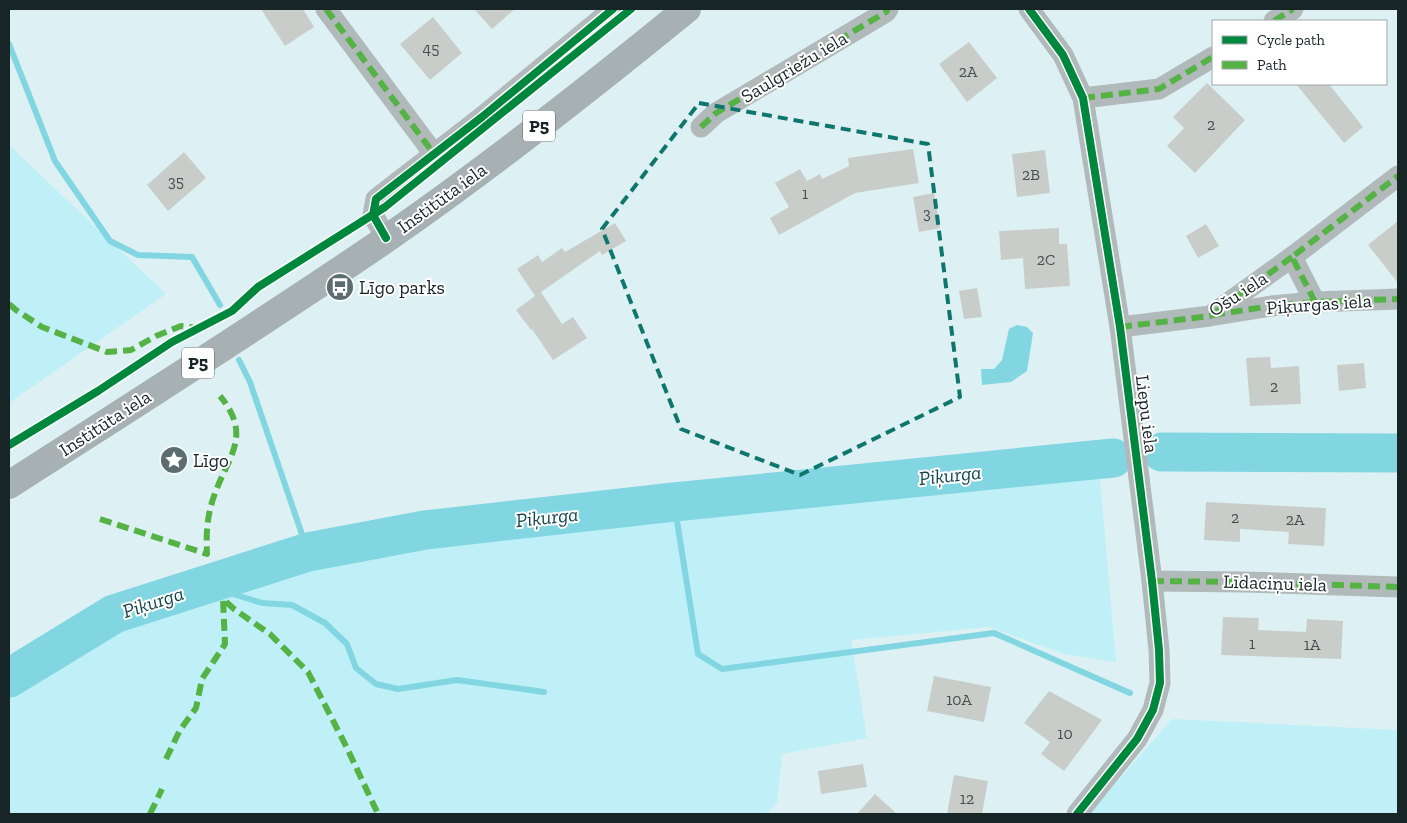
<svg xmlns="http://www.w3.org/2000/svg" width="1407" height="823" font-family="'Zilla Slab',serif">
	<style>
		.green { fill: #bff0f7 }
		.water { fill: #82d6e1 }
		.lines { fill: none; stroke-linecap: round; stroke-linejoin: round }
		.stream { stroke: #82d6e1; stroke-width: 6 }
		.river { stroke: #82d6e1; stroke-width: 39 }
		.building { fill: #c9cdca }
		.street { stroke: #b2b9ba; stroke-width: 21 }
		.primary { stroke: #a7b1b3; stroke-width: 28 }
		.quiet { stroke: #55b245; stroke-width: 6; stroke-dasharray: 12 6; stroke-linecap: butt }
		.cycleway-casing { stroke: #fefefe; stroke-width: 11 }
		.cycleway { stroke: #00873e; stroke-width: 8 }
		.marked { fill: none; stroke: #0f766e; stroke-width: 4; stroke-dasharray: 10 6; stroke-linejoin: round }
		.labels { text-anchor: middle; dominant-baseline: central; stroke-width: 4; stroke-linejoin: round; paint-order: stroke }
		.number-label { font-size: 16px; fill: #444f50 }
		.shield { fill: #fefefe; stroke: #5c6668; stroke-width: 1 }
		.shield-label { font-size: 18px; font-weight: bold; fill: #172527 }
		.street-label { font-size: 19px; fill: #172527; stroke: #fefefe }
		.poi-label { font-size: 19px; fill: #172527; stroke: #fefefe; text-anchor: start }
		.water-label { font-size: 20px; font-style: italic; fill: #13454c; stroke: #fefefe }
	</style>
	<rect width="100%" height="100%" fill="#ddf1f4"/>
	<g class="green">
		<path d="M9 145 166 294 9 403Z"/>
		<path d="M1097 444 1116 662 1064 654 989 627 851 640 867 738 782 754 777 803 766 814H9V665L105 602 364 525Z"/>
		<path d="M1172 719 1398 730V814H1089Z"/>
	</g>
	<path class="water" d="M1017 325 1027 327 1033 333 1027 371 1011 382 982 385 981 369H994L1002 360 1009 329Z"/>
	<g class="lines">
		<g class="stream">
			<path d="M9 44 55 161 110 241 138 255 192 257 220 305"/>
			<path d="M239 360 250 382 308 552"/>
			<path d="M674 502 698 654 722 669 994 633 1130 693"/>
			<path d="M222 580 233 594 262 603 292 605 325 623 347 644 356 668 376 684 398 689 457 680 544 692"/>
		</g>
		<g class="river">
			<path d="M1162 452 1398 453"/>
			<path d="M9 678 114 614 308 552 425 530 674 502 1113 458"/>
		</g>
	</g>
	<g class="building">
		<path d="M261 9H303L314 27 285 46Z"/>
		<path d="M474 9H515L492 29Z"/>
		<path d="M433 17 462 53 430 80 400 44Z"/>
		<path d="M969 42 997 78 967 102 939 64Z"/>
		<path d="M1207 83 1245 120 1195 173 1167 146 1184 128 1173 117Z"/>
		<path d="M1296 84H1329L1363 127 1344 143Z"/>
		<path d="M913 149 919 183 855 193 779 235 770 218 789 207 775 183 800 169 807 181 820 174 822 179 849 166 848 158Z"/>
		<path d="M1045 150 1050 193 1017 197 1012 154Z"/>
		<path d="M184 152 206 178 168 211 147 185Z"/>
		<path d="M934 193 940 228 919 232 913 197Z"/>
		<path d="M1398 221V283L1368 245Z"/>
		<path d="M615 223 626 241 602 255 600 251 541 292 562 324 573 317 587 338 553 360 532 329 531 330 516 310 535 296 517 269 538 255 542 262 562 248 565 252Z"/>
		<path d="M1206 224 1219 246 1198 258 1186 236Z"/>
		<path d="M1059 228V244H1067L1070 286 1025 289 1023 258 1001 260 999 231Z"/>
		<path d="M977 288 982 317 964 319 959 291Z"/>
		<path d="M1270 357 1271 368 1299 366 1301 404 1250 406 1246 358Z"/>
		<path d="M1364 363 1366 388 1339 391 1337 365Z"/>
		<path d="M1206 502 1326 508 1324 546 1288 544 1289 532 1240 529V542L1204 540Z"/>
		<path d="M1223 617 1259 618 1258 630 1306 632 1307 619 1343 621 1341 659 1221 655Z"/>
		<path d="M934 676 991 687 984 722 927 711Z"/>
		<path d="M1049 691 1102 720 1064 771 1041 754 1050 742 1024 723Z"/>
		<path d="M863 764 867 787 821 794 818 771Z"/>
		<path d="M954 775 988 781 982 814H947Z"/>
		<path d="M875 794 897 814H857Z"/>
	</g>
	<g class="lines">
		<g class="street">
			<path d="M326 9 434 154"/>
			<path d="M1029 9 1063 55 1083 98 1120 327 1152 581 1159 650 1160 683 1153 710 1137 739 1077 814"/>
			<path d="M1274 21 1293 9"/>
			<path d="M1083 98 1159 89 1213 57"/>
			<path d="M701 127 716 113 886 12 888 9"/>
			<path d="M386 238 373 215 376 199 482 117 613 9"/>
			<path d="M1315 302 1292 257 1398 176"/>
			<path d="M1216 315 1271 306 1315 302 1398 299"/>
			<path d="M1120 327 1210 316 1292 257"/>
			<path d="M1152 581 1246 582 1398 587"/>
		</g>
		<path class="primary" d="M9 485C135 404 262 324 386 239 490 167 589 89 687 9"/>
		<g class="quiet">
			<path d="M326 9 434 154"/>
			<path d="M1274 21 1293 9"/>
			<path d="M1083 98 1159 89 1213 57"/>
			<path d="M701 127 716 113 886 12 888 9"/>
			<path d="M1315 302 1292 257 1398 176"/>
			<path d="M9 304 16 310 42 327 107 352 131 350 156 336 181 326 198 328"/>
			<path d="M1213 315 1271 306 1315 302 1398 299"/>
			<path d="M1120 327 1210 316 1292 257"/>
			<path d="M100 519 207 554C206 533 207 516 214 496 228 456 253 436 220 396"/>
			<path d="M1152 581 1246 582 1398 587"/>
			<path d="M166 759 180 730 196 708 202 679 225 644 223 599 234 609 270 634 308 672 347 748 378 814"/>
			<path d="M150 814 162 789"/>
		</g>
		<defs>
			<g id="cycleway">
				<path d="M1029 9 1063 55 1083 98 1120 327 1152 581 1159 650 1160 683 1153 710 1137 739 1077 814"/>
				<path d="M386 238 373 215 376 199 482 117 613 9"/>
				<path d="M9 445 98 391 172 342 232 311 258 287 385 207 631 9"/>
			</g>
		</defs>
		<use href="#cycleway" class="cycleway-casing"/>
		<use href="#cycleway" class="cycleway"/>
	</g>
	<path class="marked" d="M699 103 928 144 960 397 800 475 681 429 602 229Z"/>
	<defs>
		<symbol id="bus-disc" viewBox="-11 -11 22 22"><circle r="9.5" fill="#5c6c6f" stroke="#fefefe"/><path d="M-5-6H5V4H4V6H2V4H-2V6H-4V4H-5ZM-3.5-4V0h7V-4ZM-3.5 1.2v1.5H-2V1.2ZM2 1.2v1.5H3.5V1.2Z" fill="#fff"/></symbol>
		<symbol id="sight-disc" viewBox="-11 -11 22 22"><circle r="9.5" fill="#5c6c6f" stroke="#fefefe"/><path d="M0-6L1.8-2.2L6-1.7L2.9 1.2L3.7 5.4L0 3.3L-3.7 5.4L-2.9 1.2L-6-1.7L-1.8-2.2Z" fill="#fff"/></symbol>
	</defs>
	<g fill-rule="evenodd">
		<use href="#bus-disc" x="324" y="271" width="32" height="32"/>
		<use href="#sight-disc" x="158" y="444" width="32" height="32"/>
	</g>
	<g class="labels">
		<g class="number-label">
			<text x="431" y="48">45</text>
			<text x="968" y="71">2A</text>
			<text x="1211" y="124">2</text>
			<text x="1031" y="174">2B</text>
			<text x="176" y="181">35</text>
			<text x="805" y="193">1</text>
			<text x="927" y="213">3</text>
			<text x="1046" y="259">2C</text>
			<text x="1274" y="386">2</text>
			<text x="1235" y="517">2</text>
			<text x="1295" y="519">2A</text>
			<text x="1252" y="643">1</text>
			<text x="1312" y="644">1A</text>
			<text x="959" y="699">10A</text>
			<text x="1065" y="733">10</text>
			<text x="967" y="798">12</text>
		</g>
		<g class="shield">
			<rect x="523" y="110.5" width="32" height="31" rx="4"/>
			<rect x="182" y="347.5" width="32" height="31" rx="4"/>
		</g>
		<g class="shield-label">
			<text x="539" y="126">P5</text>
			<text x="198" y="363">P5</text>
		</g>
		<g class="street-label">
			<text transform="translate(794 67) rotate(-31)">Saulgriežu iela</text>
			<text transform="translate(442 198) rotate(-36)">Institūta iela</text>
			<text transform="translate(1238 294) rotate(-33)">Ošu iela</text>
			<text transform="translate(1319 304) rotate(-4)">Piķurgas iela</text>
			<text transform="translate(1147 414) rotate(83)">Liepu iela</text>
			<text transform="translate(105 423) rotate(-33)">Institūta iela</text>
			<text transform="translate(1275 583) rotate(2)">Līdaciņu iela</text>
		</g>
		<g class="poi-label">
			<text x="359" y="287">Līgo parks</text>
			<text x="193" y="460">Līgo</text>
		</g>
		<g class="water-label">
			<text transform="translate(950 475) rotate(-6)">Piķurga</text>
			<text transform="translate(547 517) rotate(-6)">Piķurga</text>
			<text transform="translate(153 602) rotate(-18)">Piķurga</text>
		</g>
	</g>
	<rect width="1407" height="823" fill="none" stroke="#172527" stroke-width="20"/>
	<rect x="1212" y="20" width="175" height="65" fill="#fefefe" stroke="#a2a7a8"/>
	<rect x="1222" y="36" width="25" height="8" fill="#00873e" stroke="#a2a7a8"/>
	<text x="1257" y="45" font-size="15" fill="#172527">Cycle path</text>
	<rect x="1222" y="61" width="25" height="8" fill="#55b245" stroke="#a2a7a8"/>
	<text x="1257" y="70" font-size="15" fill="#172527">Path</text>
</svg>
